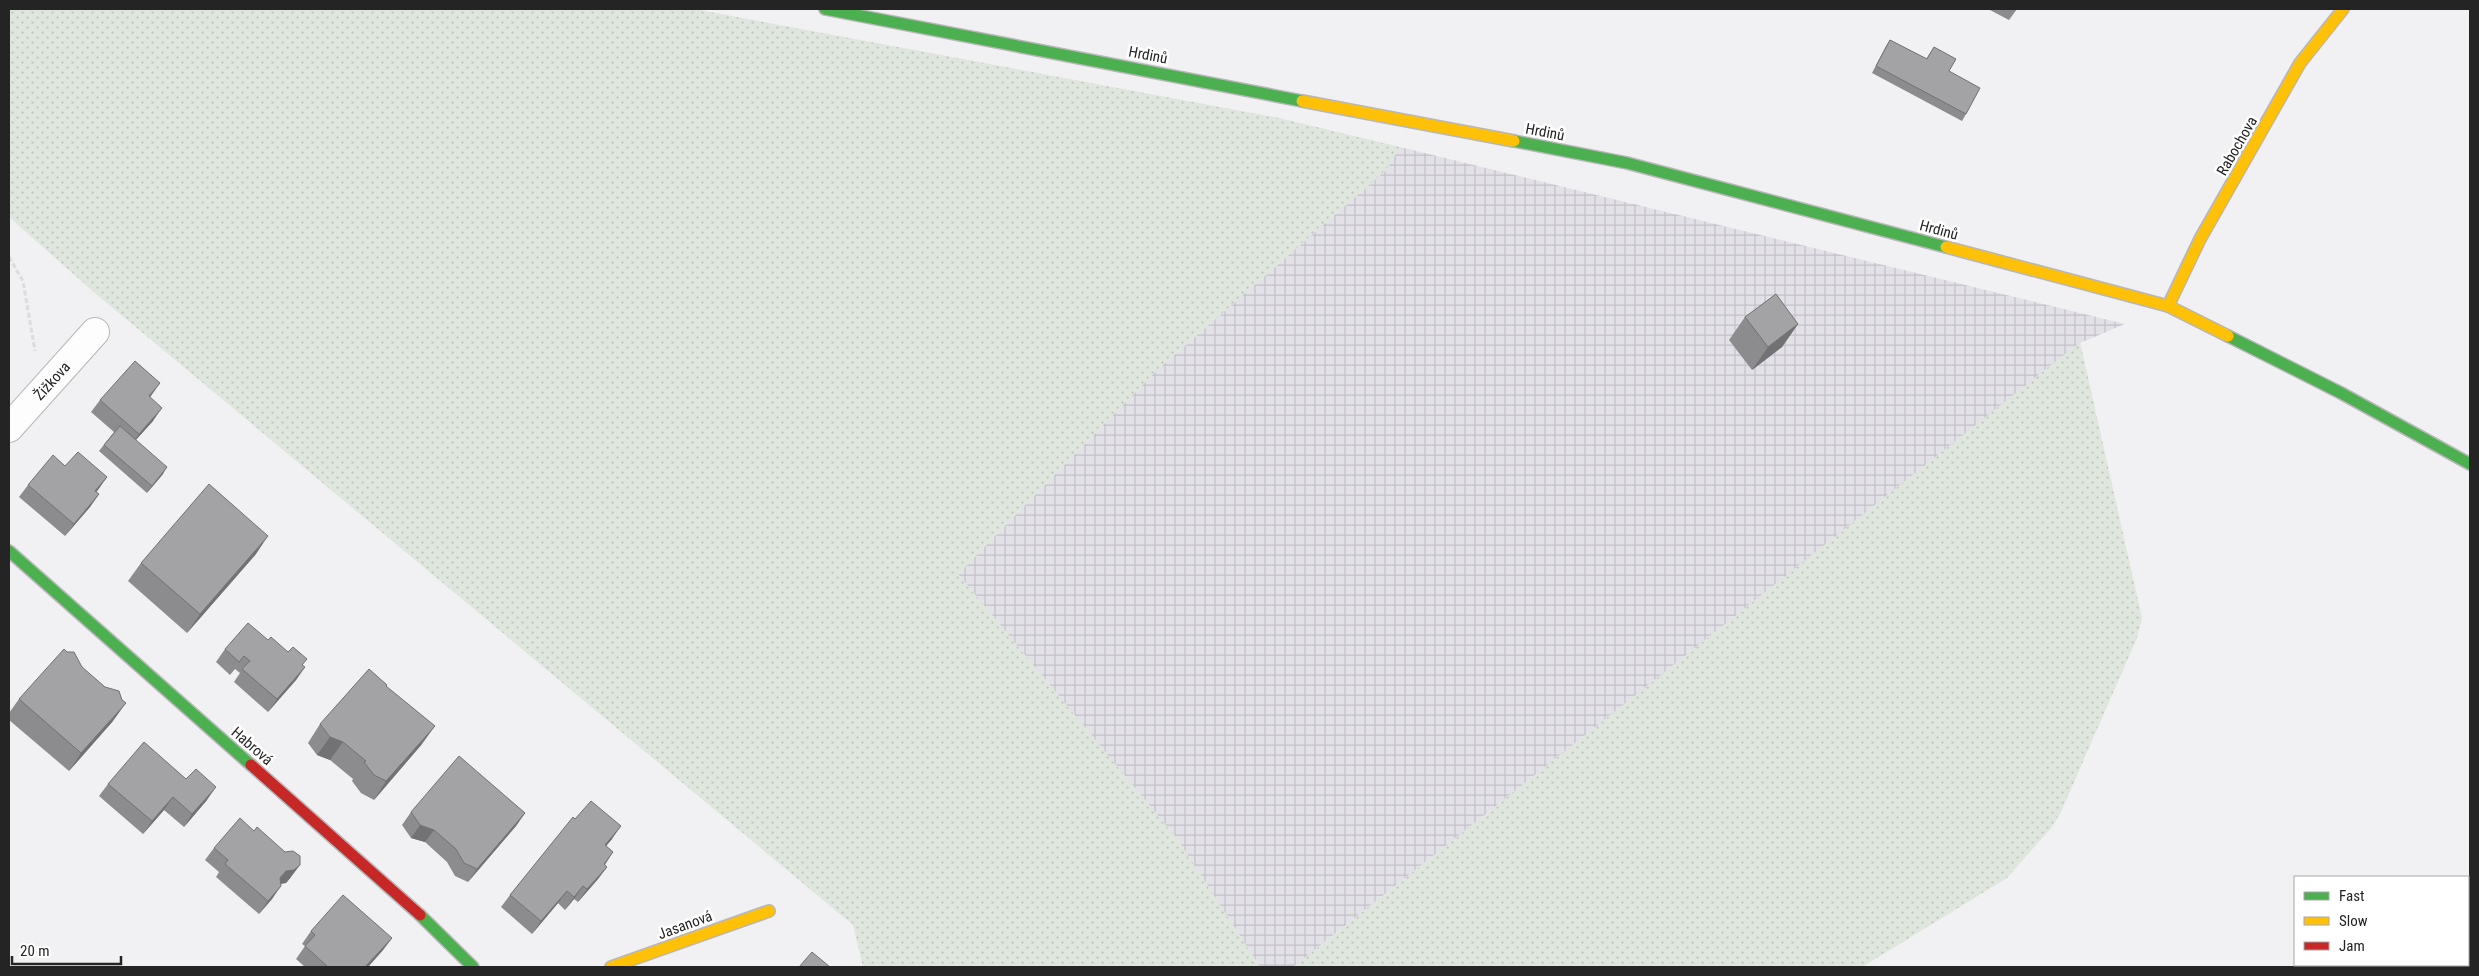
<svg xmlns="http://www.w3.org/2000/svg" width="2479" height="976" font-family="'Roboto Condensed',sans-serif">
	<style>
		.industrial { fill: url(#industrial-grid) }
		.grass { fill: url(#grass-dots) }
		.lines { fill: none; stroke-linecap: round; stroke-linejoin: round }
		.street-casing { stroke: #b7b6b8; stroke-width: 30 }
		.fast-casing { stroke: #b7b6b8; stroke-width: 14 }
		.slow-casing { stroke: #b7b6b8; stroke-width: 14 }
		.jam-casing { stroke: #b7b6b8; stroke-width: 14 }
		.path { stroke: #dddcdd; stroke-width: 3; stroke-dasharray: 5 2.5; stroke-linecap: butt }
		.street { stroke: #fdfdfd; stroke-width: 28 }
		.fast { stroke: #4caf50; stroke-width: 11 }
		.slow { stroke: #ffc107; stroke-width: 11 }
		.jam { stroke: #c62828; stroke-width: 11 }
		.wall { fill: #8c8c8e }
		.shaded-wall { fill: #727274 }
		.building { fill: #a3a3a5; stroke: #727274 }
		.labels { text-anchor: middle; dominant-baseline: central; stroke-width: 5; stroke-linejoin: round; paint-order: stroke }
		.street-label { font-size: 15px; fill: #242425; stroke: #fff }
	</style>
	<defs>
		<pattern id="industrial-grid" width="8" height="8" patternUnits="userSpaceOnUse" patternTransform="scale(1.25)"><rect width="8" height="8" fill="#e3e1e8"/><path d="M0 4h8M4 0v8" fill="none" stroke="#c3c1c7"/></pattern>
		<pattern id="grass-dots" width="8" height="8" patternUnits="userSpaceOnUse" patternTransform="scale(1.25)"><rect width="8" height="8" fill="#dfe6dd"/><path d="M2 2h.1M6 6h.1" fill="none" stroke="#bfc5be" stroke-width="1.8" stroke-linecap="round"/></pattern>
	</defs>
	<rect width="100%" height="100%" fill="#f1f0f2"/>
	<path class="industrial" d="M1400 147 2125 324 2080 343 1293 967H1260L1178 840 958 574 1156 371 1386 170Z"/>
	<g class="grass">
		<path d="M9 9H694L1279 118 1400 147 1386 170 1156 371 958 574 1178 840 1260 967H863L853 925 96 294 9 217Z"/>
		<path d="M2080 342 2142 618 2137 638 2060 814 2051 828 2007 878 1862 967H1293Z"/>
	</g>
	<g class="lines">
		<defs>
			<path id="street" d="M9 428 95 332"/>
			<g id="fast">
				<path d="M825 9 1302 101"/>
				<path d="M1514 141 1627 163 1946 247"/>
				<path d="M2228 336 2341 393 2470 464"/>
				<path d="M9 551 251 765"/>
				<path d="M420 915 473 967"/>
			</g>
			<g id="slow">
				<path d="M1302 101 1514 141"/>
				<path d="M1946 247 2168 306 2228 336"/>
				<path d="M2168 306 2200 239 2300 63 2343 9"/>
				<path d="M611 967 769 911"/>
			</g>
			<path id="jam" d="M251 765 420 915"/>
		</defs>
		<use href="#street" class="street-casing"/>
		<use href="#fast" class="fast-casing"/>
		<use href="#slow" class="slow-casing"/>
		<use href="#jam" class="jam-casing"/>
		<path class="path" d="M9 257 23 281 35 351"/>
		<use href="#street" class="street"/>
		<use href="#fast" class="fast"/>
		<use href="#slow" class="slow"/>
		<use href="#jam" class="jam"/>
	</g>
	<g class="wall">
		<path d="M1988 9H2017L2009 20Z"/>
		<path d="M1890 40 1926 59 1934 47 1949 71 1966 114 1962 121 1872 73 1886 46Z"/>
		<path d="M1745 317 1798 324 1782 347 1752 370 1729 340Z"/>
		<path d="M150 397 153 421 136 440 163 474 147 493 99 451 114 432 91 412 100 400Z"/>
		<path d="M65 466 107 477 96 492 99 494 90 507 65 536 19 497 28 485Z"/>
		<path d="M256 554 187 633 128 581 141 563Z"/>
		<path d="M268 640 305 667 296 680 268 712 234 682 240 673 235 669 230 675 216 662 225 649Z"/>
		<path d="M386 686 422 744 374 800 361 793 352 781 353 779 330 760 317 755 308 743 320 724Z"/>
		<path d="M19 699 113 721 69 771 9 720V713Z"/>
		<path d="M108 784 207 800 184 827 164 810 143 834 99 796Z"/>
		<path d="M411 812 525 813 516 826 468 882 455 876 447 862 425 842 411 838 402 825Z"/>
		<path d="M575 819 612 839 606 846 613 852 605 865 607 867 598 879 578 902 574 899 565 910 558 903 532 934 501 907 510 895Z"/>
		<path d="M214 848 291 877 286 883 281 884 272 899 259 914 216 877 219 872 205 860Z"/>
		<path d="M311 931 392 938 383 950 368 967H305L296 959 305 946 302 944Z"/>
	</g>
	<g class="shaded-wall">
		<path d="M1798 324 1782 347 1752 370 1768 347Z"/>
		<path d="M160 383 151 396 140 409 149 396Z"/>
		<path d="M162 408 153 421 130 446 139 434Z"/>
		<path d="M167 467 163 474 147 493 152 486Z"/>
		<path d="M107 477 98 490 86 503 95 491Z"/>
		<path d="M99 494 90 507 65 536 74 524Z"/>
		<path d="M268 536 256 554 187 633 200 614Z"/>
		<path d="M305 667 296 680 268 712 277 699Z"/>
		<path d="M126 703 113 721 69 771 81 753Z"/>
		<path d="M435 726 422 744 374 800 386 781Z"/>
		<path d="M330 737 343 742 330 760 317 755Z"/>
		<path d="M216 787 207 800 184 827 192 814Z"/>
		<path d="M173 797 164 810 143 834 152 821Z"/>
		<path d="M525 813 516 826 468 882 477 869Z"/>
		<path d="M420 825 434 830 425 842 411 838Z"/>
		<path d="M621 826 612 839 596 858 605 845Z"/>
		<path d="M300 865 291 877 286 883 278 884 280 878 286 871Z"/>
		<path d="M607 867 598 879 578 902 587 889Z"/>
		<path d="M281 886 272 899 259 914 268 901Z"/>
		<path d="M583 886 574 899 565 910 574 897Z"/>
		<path d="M567 891 558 903 532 934 541 921Z"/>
		<path d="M392 938 383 950 368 967H365Z"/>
	</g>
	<g class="building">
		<path d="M1890 40 1927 59 1934 47 1956 59 1949 71 1980 88 1966 114 1876 66Z"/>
		<path d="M1776 294 1798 324 1768 347 1745 317Z"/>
		<path d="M135 361 160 383 149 396 162 408 139 434 100 400Z"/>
		<path d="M120 426 167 467 152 486 104 445Z"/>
		<path d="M78 452 107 477 95 491 99 494 74 524 28 485 53 455 65 466Z"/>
		<path d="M209 484 268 536 200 614 141 563Z"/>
		<path d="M248 623 268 640 271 637 288 652 293 647 307 659 302 665 305 667 277 699 242 669 250 661 244 656 239 662 225 649Z"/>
		<path d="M64 649 67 652H74L82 667 105 687 119 691 122 700 126 703 81 753 19 699Z"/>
		<path d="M369 669 387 685 386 686 435 726 386 781 374 775 364 762 366 761 343 742 330 737 320 724Z"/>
		<path d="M144 742 186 779 196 769 216 787 192 814 173 797 152 821 108 784Z"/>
		<path d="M459 756 525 813 477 869 464 863 456 849 434 830 420 825 411 812Z"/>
		<path d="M591 801 621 826 605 845 613 852 604 864 607 867 587 889 583 886 574 897 567 891 541 921 510 895 573 817 575 819Z"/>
		<path d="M240 818 254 831 257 827 285 852 293 851 300 856V865L294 870 286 871 280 878 281 886 268 901 225 864 228 860 214 848Z"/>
		<path d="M343 895 392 938 365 967H328L305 946 315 935 311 931Z"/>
		<path d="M812 952 830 967H799Z"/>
	</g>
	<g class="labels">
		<g class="street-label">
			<text transform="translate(1148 55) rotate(11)">Hrdinů</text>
			<text transform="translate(1545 132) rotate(11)">Hrdinů</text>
			<text transform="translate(2237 146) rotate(-60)">Rabochova</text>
			<text transform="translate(1939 230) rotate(15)">Hrdinů</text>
			<text transform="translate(52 381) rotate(-48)">Žižkova</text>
			<text transform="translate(252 746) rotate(41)">Habrová</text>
			<text transform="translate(685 925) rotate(-20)">Jasanová</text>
		</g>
	</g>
	<rect width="2479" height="976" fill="none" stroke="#242425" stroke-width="20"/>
	<rect x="2294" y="876" width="175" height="90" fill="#ffffff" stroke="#a7a7a8"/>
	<rect x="2304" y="892" width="25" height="8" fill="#4caf50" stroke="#a7a7a8"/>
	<text x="2339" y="901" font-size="15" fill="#242425">Fast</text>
	<rect x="2304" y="917" width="25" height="8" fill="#ffc107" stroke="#a7a7a8"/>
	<text x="2339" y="926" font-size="15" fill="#242425">Slow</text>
	<rect x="2304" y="942" width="25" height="8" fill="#c62828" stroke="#a7a7a8"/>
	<text x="2339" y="951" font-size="15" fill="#242425">Jam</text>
	<path d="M12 956v8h109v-8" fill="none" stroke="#242425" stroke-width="2.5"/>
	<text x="20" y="956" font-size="15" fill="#242425" stroke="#ffffff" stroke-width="4" paint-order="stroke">20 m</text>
</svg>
